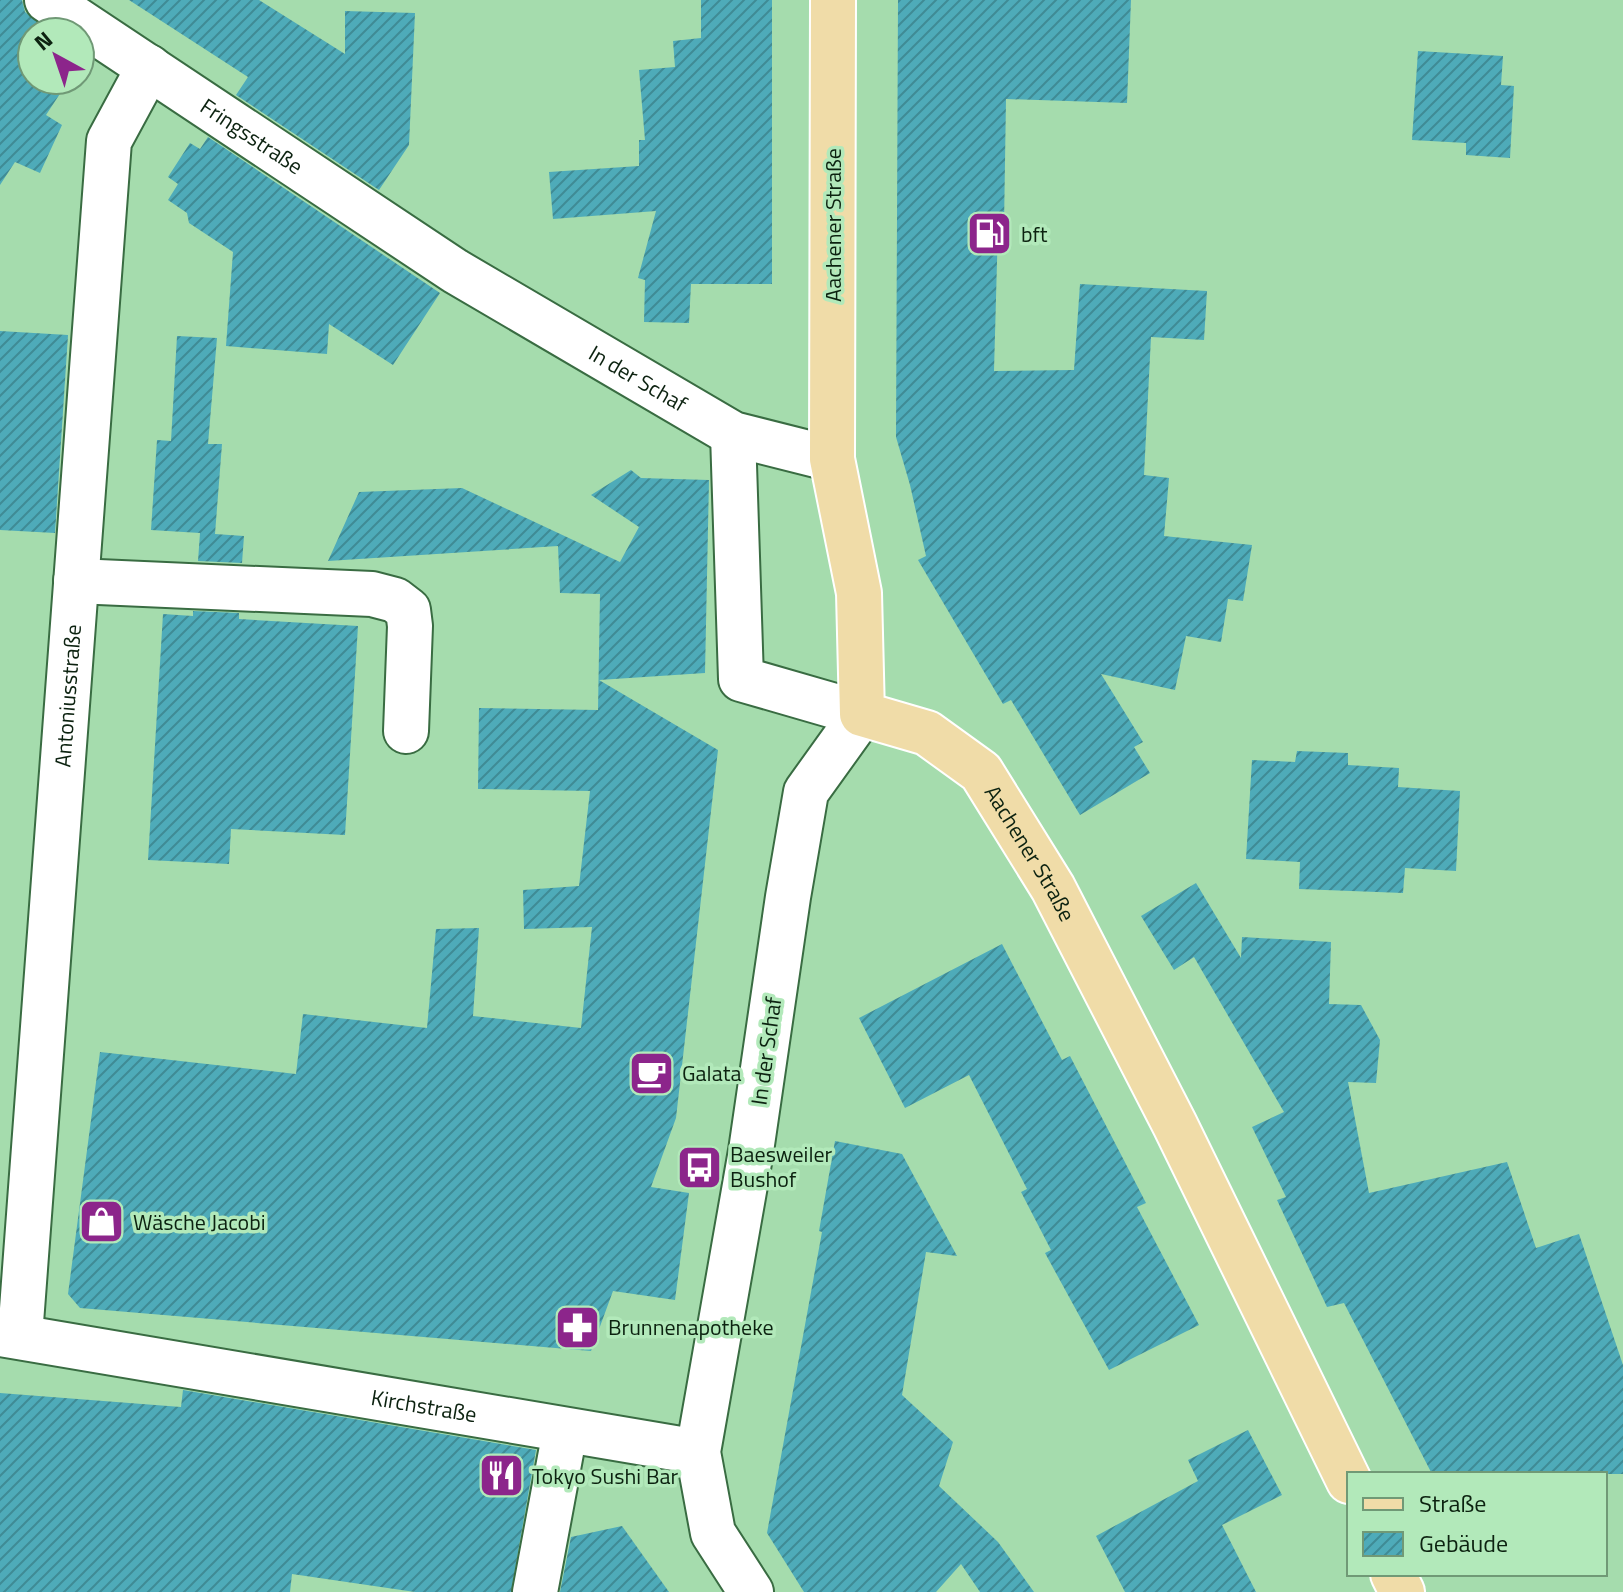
<svg xmlns="http://www.w3.org/2000/svg" width="1623" height="1592" font-family="'Titillium Web',sans-serif">
	<style>
		.building { fill: url(#building-hatch) }
		.lines { fill: none; stroke-linecap: round; stroke-linejoin: round }
		.minor-casing { stroke: #396c42; stroke-width: 48 }
		.major-casing { stroke: #fff; stroke-width: 48 }
		.minor { stroke: #fff; stroke-width: 44 }
		.major { stroke: #f0dca8; stroke-width: 44 }
		.labels { text-anchor: middle; dominant-baseline: central; stroke-width: 7; stroke-linejoin: round; paint-order: stroke }
		.street-label { font-size: 22px; fill: #0c2210; stroke: #b2e9ba }
		.poi-label { font-size: 22px; fill: #0c2210; stroke: #b2e9ba; text-anchor: start }
	</style>
	<defs>
		<pattern id="building-hatch" width="6" height="6" patternUnits="userSpaceOnUse" patternTransform="scale(2)"><rect width="6" height="6" fill="#4eabb9"/><path d="M-1 1l2-2M0 6l6-6M5 7l2-2" fill="none" stroke="#3f8b95"/></pattern>
	</defs>
	<rect width="100%" height="100%" fill="#a5dcad"/>
	<g class="building">
		<path d="M0 0H22L25 12 50 32H32V80H69L46 115 62 125 40 173 15 162 0 185Z"/>
		<path d="M129 0H259L345 54V11L415 13 409 145 379 190 236 95 248 77Z"/>
		<path d="M701 0H772V284H691L689 323 644 322 645 280 638 278 656 211 553 219 549 172 639 166V140H645L639 70 675 67 673 41 701 38Z"/>
		<path d="M898 0H1131L1127 103 1006 99 1004 226H998L994 371 1074 370 1080 284 1207 291 1204 340 1151 337 1144 475 1169 478 1164 536 1252 545 1243 601 1228 599 1221 642 1186 636 1175 690 1101 674 1143 742 1134 747 1150 773 1080 815 1011 700 1003 704 918 560 926 556 910 485 896 437Z"/>
		<path d="M1418 51 1503 56 1501 85 1514 86 1510 158 1466 155V143L1412 140Z"/>
		<path d="M208 137 440 293 393 365 329 324 327 354 226 346 233 252 189 223 187 213 168 200 178 184 168 177 190 143 200 149Z"/>
		<path d="M0 331 68 335 55 533 0 530Z"/>
		<path d="M177 336 217 338 208 444H222L215 534 244 536 242 563 198 561 200 533 151 530 157 440 171 441Z"/>
		<path d="M631 470 641 478 709 480 705 673 599 680 718 750 676 1118 651 1187 689 1193 675 1300 613 1291 591 1351 80 1308 68 1294 100 1052 296 1074 303 1014 427 1028 436 929 479 928 473 1016 581 1028 592 927 524 929 523 890 579 886 590 791 478 789 479 708 598 710 600 594 560 593 558 546 328 561 359 492 462 488 620 562 639 527 591 495Z"/>
		<path d="M193 611 239 613V619L358 626 345 835 231 829 229 864 148 860 163 614 193 616Z"/>
		<path d="M1297 751 1348 753V765L1399 768 1398 787 1460 791 1456 871 1405 868 1403 893 1299 889 1300 862 1246 859 1252 760 1295 762Z"/>
		<path d="M1196 883 1241 958 1242 937 1331 942 1329 1004 1361 1005 1380 1040 1376 1083 1348 1082 1369 1193 1507 1162 1536 1248 1579 1234 1623 1365V1474H1432L1344 1303 1327 1307 1277 1200 1286 1197 1252 1127 1284 1112 1194 957 1174 970 1141 916Z"/>
		<path d="M1002 944 1062 1060 1070 1056 1146 1203 1137 1207 1199 1325 1109 1370 1045 1253 1051 1250 1021 1192 1027 1189 969 1075 905 1108 859 1018Z"/>
		<path d="M835 1141 902 1154 957 1256 926 1252 902 1395 953 1442 939 1486 998 1542 1034 1592H980L961 1564 936 1592H804L767 1533 822 1232 819 1231Z"/>
		<path d="M183 1390 536 1450 511 1592H415L292 1574 290 1592H0V1393L181 1407Z"/>
		<path d="M1248 1430 1282 1495 1222 1525 1256 1592H1125L1096 1536 1198 1481 1188 1460Z"/>
		<path d="M622 1526 669 1592H560L571 1537Z"/>
	</g>
	<g class="lines">
		<defs>
			<g id="minor">
				<path id="s1" d="M47 0 455 271 733 434 832 459"/>
				<path d="M733 434 741 679 862 714 806 792 788 897 751 1151 698 1452 713 1533 751 1592"/>
				<path d="M76 581 372 594 395 600 408 610 410 626 406 731"/>
				<path id="s2" d="M0 1334 698 1452"/>
				<path id="s3" d="M20 1336 109 141 149 67"/>
				<path d="M535 1592 565 1431"/>
			</g>
			<g id="major">
				<path id="s4" d="M833 0 832 459 859 593 862 714 927 733 981 772 1053 888 1175 1125 1349 1481"/>
				<path d="M1393 1574 1402 1592"/>
			</g>
		</defs>
		<use href="#minor" class="minor-casing"/>
		<use href="#major" class="major-casing"/>
		<use href="#minor" class="minor"/>
		<use href="#major" class="major"/>
	</g>
	<defs>
		<symbol id="fuel-square" viewBox="-11 -11 22 22"><rect x="-9" y="-9" width="18" height="18" rx="4" fill="#8c258b" stroke="#b2e9ba"/><path d="M-5.5-6h7V0h2V4h1.3V-2.5L3-4.5l.8-.8L6-3V5H2.5V1h-1V6h-7ZM-4.2-4.7v3.2H.2V-4.7Z" fill="#fff"/></symbol>
		<symbol id="cafe-square" viewBox="-11 -11 22 22"><rect x="-9" y="-9" width="18" height="18" rx="4" fill="#8c258b" stroke="#b2e9ba"/><path d="M-5.5-4.5H6V0H3Q3 3.5 0 3.5H-2.5Q-5.5 3.5-5.5 0ZM3-3.2v2h1.7v-2ZM-6 4.5H4V6H-6Z" fill="#fff"/></symbol>
		<symbol id="bus-square" viewBox="-11 -11 22 22"><rect x="-9" y="-9" width="18" height="18" rx="4" fill="#8c258b" stroke="#b2e9ba"/><path d="M-5-6H5V4H4V6H2V4H-2V6H-4V4H-5ZM-3.5-4V0h7V-4ZM-3.5 1.2v1.5H-2V1.2ZM2 1.2v1.5H3.5V1.2Z" fill="#fff"/></symbol>
		<symbol id="shop-square" viewBox="-11 -11 22 22"><rect x="-9" y="-9" width="18" height="18" rx="4" fill="#8c258b" stroke="#b2e9ba"/><path d="M-5-2.5h2.3a2.7 3.5 0 0 1 5.4 0H5L5.5 6h-11ZM-1.5-2.5h3a1.5 2.3 0 0 0-3 0Z" fill="#fff"/></symbol>
		<symbol id="pharmacy-square" viewBox="-11 -11 22 22"><rect x="-9" y="-9" width="18" height="18" rx="4" fill="#8c258b" stroke="#b2e9ba"/><path d="M-2-6h4v4h4v4h-4v4h-4v-4h-4v-4h4Z" fill="#fff"/></symbol>
		<symbol id="restaurant-square" viewBox="-11 -11 22 22"><rect x="-9" y="-9" width="18" height="18" rx="4" fill="#8c258b" stroke="#b2e9ba"/><path d="M-5-6h1v4h1v-4h1v4h1v-4h1v5L-1.5 .5V6h-2V.5L-5-1ZM5-6V6H3V1.5H1.5Q1.5-4 5-6Z" fill="#fff"/></symbol>
	</defs>
	<g fill-rule="evenodd">
		<use href="#fuel-square" x="964" y="208" width="51" height="51"/>
		<use href="#cafe-square" x="626" y="1048" width="51" height="51"/>
		<use href="#bus-square" x="674" y="1142" width="51" height="51"/>
		<use href="#shop-square" x="76" y="1196" width="51" height="51"/>
		<use href="#pharmacy-square" x="552" y="1302" width="51" height="51"/>
		<use href="#restaurant-square" x="476" y="1450" width="51" height="51"/>
	</g>
	<g class="labels">
		<g class="street-label">
			<text stroke="none"><textPath href="#s1" startOffset="246">Fringsstraße</textPath></text>
			<text transform="translate(833 225) rotate(-90)">Aachener Straße</text>
			<text stroke="none"><textPath href="#s1" startOffset="702">In der Schaf</textPath></text>
			<text stroke="none"><textPath href="#s3" startOffset="642">Antoniusstraße</textPath></text>
			<text stroke="none"><textPath href="#s4" startOffset="946">Aachener Straße</textPath></text>
			<text transform="translate(766 1051) rotate(-82)">In der Schaf</text>
			<text stroke="none"><textPath href="#s2" startOffset="430">Kirchstraße</textPath></text>
		</g>
		<g class="poi-label">
			<text x="1021" y="234">bft</text>
			<text x="682" y="1073">Galata</text>
			<text x="730" y="1154">Baesweiler<tspan x="730" dy="25">Bushof</tspan></text>
			<text x="133" y="1222">Wäsche Jacobi</text>
			<text x="608" y="1327">Brunnenapotheke</text>
			<text x="532" y="1476">Tokyo Sushi Bar</text>
		</g>
	</g>
	<rect x="1347" y="1472" width="260" height="104" fill="#b2e9ba" stroke="#709976" stroke-width="2"/>
	<rect x="1363" y="1498" width="40" height="12" fill="#f0dca8" stroke="#709976" stroke-width="2"/>
	<text x="1419" y="1512" font-size="24" fill="#0c2210">Straße</text>
	<rect x="1363" y="1532" width="40" height="24" fill="url(#building-hatch)" stroke="#709976" stroke-width="2"/>
	<text x="1419" y="1552" font-size="24" fill="#0c2210">Gebäude</text>
	<g transform="translate(56 56) rotate(320)"><circle r="38" fill="#b2e9ba" stroke="#709976" stroke-width="2"/>
	<path d="M0-6L14 30L0 20L-14 30Z" fill="#8c258b"/>
	<text y="-12" font-size="22" font-weight="bold" text-anchor="middle" fill="#0c2210">N</text>
	</g>
</svg>
